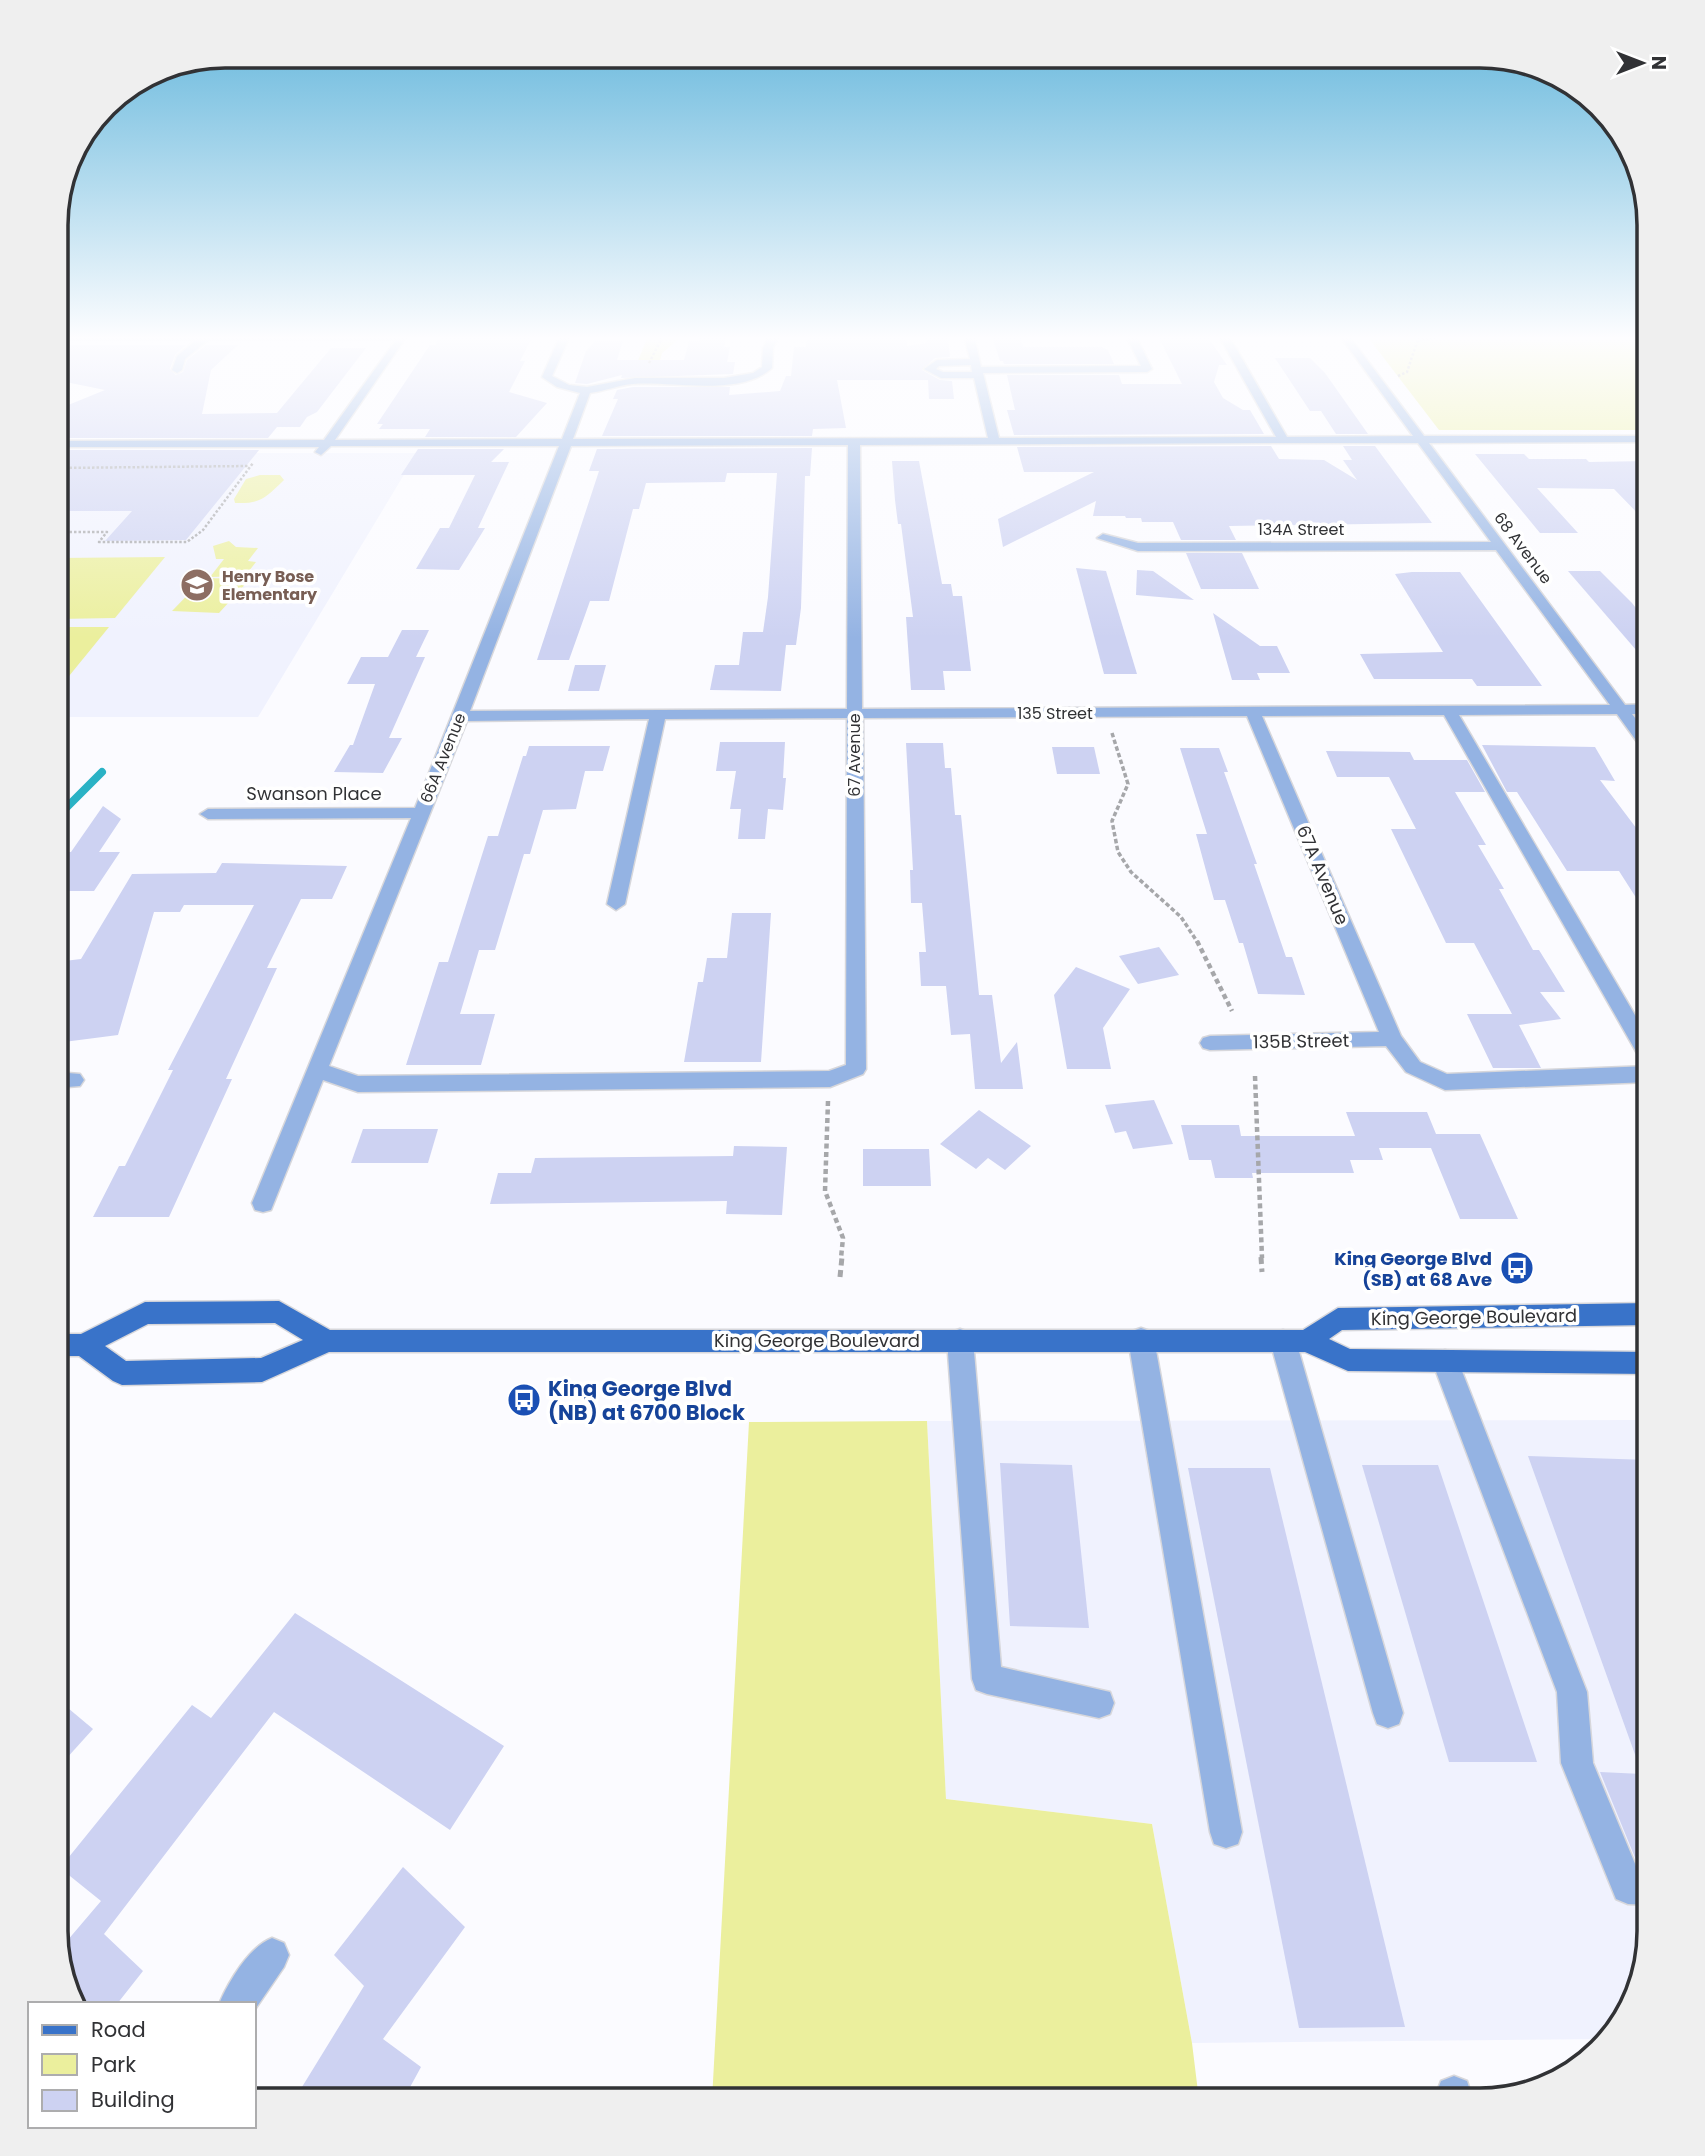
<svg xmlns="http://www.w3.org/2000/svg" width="1705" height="2156" viewBox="0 0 1705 2156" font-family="Poppins,sans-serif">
	<rect width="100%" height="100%" fill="#fbfbff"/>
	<g fill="#f0f2fe">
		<path d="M56 453H417L258 717H56Z"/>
		<path d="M1649 1420V1931L1631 2006 1603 2039 1192 2043 1152 1824 946 1799 927 1421Z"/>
	</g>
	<g fill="#ebef9d">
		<path d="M648 336H683L662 353 655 378H631Z"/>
		<path d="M1367 336H1649V430H1439Z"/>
		<path d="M260 475H280L284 480C265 498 261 504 235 503L234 499 246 479Z"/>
		<path d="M229 541 236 547 258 548 248 561 256 562 245 576 210 577 224 559H216L213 546Z"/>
		<path d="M165 557 115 618 56 619V558Z"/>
		<path d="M204 578 250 579 219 613 172 611Z"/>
		<path d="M56 627H109L56 692Z"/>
		<path d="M927 1421 946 1799 1152 1824 1192 2043 1199 2100H712L749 1422Z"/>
	</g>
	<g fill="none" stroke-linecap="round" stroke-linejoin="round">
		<path stroke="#2ab2c5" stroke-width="8" d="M56 818 102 772"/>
	</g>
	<g fill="#cdd2f2">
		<path d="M446 336H533L520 361H525L509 392 547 403 516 437H425L430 429H379L383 424H377L430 345H435L440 337Z"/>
		<path d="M906 336 907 346 927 343 926 336H948L950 357 935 358 922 370 940 380 952 381 954 399H929L928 380H837L846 428 813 429 812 436H602L618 399H613L617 390 633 387H730L729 395 780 391 786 376H791L794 347H806L807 337Z"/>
		<path d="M992 336H1020L1023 347H1102L1108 350 1114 364H1004L1003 361H1000Z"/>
		<path d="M1158 336H1207L1227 365H1219L1214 382 1223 398 1243 410H1250L1264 434 1014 435 1007 410H1015L1007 375H1119L1122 384H1182Z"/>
		<path d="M699 338H726L724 347H730L727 362H735L733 374 621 378 622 375 587 384 575 383 586 351 595 341H623L617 360H684L689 341H699Z"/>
		<path d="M56 345H186L175 355 170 369 176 375 183 372 187 360 206 345H238L211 370 202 414 277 413 331 348H366L317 412 307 417 300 427H277L268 438H56V410L105 390 56 380Z"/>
		<path d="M1275 358H1310L1325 373 1368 434H1336L1321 411H1310Z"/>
		<path d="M1271 446 1279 459 1324 460 1357 480 1343 460H1352L1343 446H1375L1432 523 1229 526 1236 540H1181L1173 522H1142L1141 518H1126L1125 516H1093L1096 501 1003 547 998 519 1094 472H1024L1017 447Z"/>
		<path d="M812 448 810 476H805L801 608 796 645H786L781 691 710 690 715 665H739L743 632H763L768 597 777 473H727L725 482 646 483 639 509H633L609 601H590L569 660H537L599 471H589L597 449Z"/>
		<path d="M418 449H504L491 462H509L478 528H485L459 570 416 569 440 528H449L475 475H401Z"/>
		<path d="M56 450H259L186 540 105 541 132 511H56Z"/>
		<path d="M1475 454H1524L1529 459H1586L1589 462 1649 461V525L1614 489 1537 488 1578 533H1540Z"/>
		<path d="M892 461H919L942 584H951L953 596H962L971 671H943L945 690H911L906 617H913L901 524H898L895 500Z"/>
		<path d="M1186 553H1242L1259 589H1201Z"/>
		<path d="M1076 568 1106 571 1137 674H1104Z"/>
		<path d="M1137 570 1153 571 1194 600 1136 595Z"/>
		<path d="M1568 571H1600L1632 603 1649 625V665Z"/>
		<path d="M1412 572H1460L1542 686H1477L1472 679H1374L1360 654 1443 652 1395 574Z"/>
		<path d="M1213 613 1260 646H1277L1290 673H1257L1260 680H1232Z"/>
		<path d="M402 630H429L416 657H425L389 738H402L383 773 334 772 350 745H353L375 684H347L361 657H388Z"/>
		<path d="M575 665H606L599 691H568Z"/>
		<path d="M720 742H785L783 778H786L783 810 768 809 765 839H738L741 809H730L736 771H716Z"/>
		<path d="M906 743H943L945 768H951L955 815H961L979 995H992L1001 1063 1017 1042 1023 1089H975L970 1034 951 1035 946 986H921L919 952H926L922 903H911L910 870H913Z"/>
		<path d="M1482 745 1595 747 1615 781 1600 780 1649 845V918L1619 871H1567L1517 792H1507Z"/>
		<path d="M529 746H610L603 771H585L576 809 543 810 530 854H524L495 950H479L460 1014H495L481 1065H406L439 962H448L488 836H498L523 756H526Z"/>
		<path d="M1052 747H1094L1100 774H1057Z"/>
		<path d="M1180 748H1219L1228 772H1224L1257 864H1254L1286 957H1292L1305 995 1258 994 1243 943H1239L1225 900H1214L1196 834H1207Z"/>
		<path d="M1326 751 1410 752 1414 760H1467L1485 792H1455L1486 845H1478L1504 889H1499L1533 950H1539L1565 992H1540L1561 1019 1519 1025 1541 1068H1493L1467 1014H1512L1474 943H1446L1391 829H1416L1389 777H1337Z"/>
		<path d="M103 806 121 819 99 852H120L94 891H56V863L65 852H71Z"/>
		<path d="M222 863 347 866 332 899H301L267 968H277L226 1079H232L169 1217H93L119 1166H125L173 1070H168L254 905H184L180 912H154L118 1035 56 1043V962L81 959 132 874 216 873Z"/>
		<path d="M732 913H771L761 1062H684L698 982H703L707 958H727Z"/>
		<path d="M1159 947 1179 975 1138 984 1119 956Z"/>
		<path d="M1076 967 1130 989 1103 1028 1111 1069H1067L1054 995Z"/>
		<path d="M1154 1100 1173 1144 1133 1149 1126 1131 1115 1133 1105 1105Z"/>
		<path d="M979 1110 1031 1146 1005 1170 988 1158 976 1169 940 1144Z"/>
		<path d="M1346 1112H1427L1436 1134H1480L1518 1219H1460L1431 1148H1379L1383 1160H1350L1354 1173H1252L1253 1178H1215L1211 1160H1189L1181 1125H1239L1241 1136H1355Z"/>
		<path d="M363 1129H438L428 1163H351Z"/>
		<path d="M734 1146 787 1147 782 1215 726 1214 727 1201 490 1204 498 1173H531L535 1158 733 1156Z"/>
		<path d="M863 1149H929L931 1186H863Z"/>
		<path d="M1528 1456 1649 1460V1860H1636L1600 1772 1642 1774Z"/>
		<path d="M1000 1463 1072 1465 1089 1628 1010 1626Z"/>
		<path d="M1362 1465H1438L1537 1762H1449Z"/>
		<path d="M1188 1468H1270L1405 2027 1299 2028Z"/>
		<path d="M295 1613 504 1746 450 1830 274 1712 104 1934 143 1971 117 2004H78L61 1948 101 1901 60 1868 192 1705 211 1718Z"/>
		<path d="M56 1698 93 1729 56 1770Z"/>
		<path d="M403 1867 465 1927 383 2039 421 2067 403 2100H294L364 1986 334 1955Z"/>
	</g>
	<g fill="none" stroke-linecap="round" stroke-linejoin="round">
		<defs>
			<g id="minor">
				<path d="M56 336H407L335 440 562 439 580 393 557 387 542 377 560 336H570L552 376 569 385 587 387 635 378H724L753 373 762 367 763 348 769 336H779L773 348 772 368C740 397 673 381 633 384 619 385 605 391 590 393L573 439 988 438 974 378H941L924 369 937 360 970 359 964 336H974L981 367 1141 366 1126 336H1136L1152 369 1147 372 983 373 999 438 1276 437 1219 336H1229L1287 437 1413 436 1340 336H1349L1424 436H1649V442L1429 443 1625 705 1649 704V714H1632L1649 736V752L1643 750 1617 714 1459 715 1649 1039V1065L1642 1062 1444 715 1262 716 1401 1036 1420 1062 1447 1074 1649 1066V1082L1445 1090 1406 1072 1386 1046 1210 1050 1203 1048 1200 1043 1203 1038 1210 1036 1379 1032 1247 716 863 718 866 1069 863 1074 830 1087 358 1092 323 1080 271 1210 263 1212 255 1210 252 1203 411 818 208 819 200 814 208 809 415 808 559 446H331L321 455 315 452 319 447H56V441L324 440 396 340H208L185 359 182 370 177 373 172 370 177 356 196 340H56ZM971 365 972 372H943L936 369 939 366ZM1281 443H1418L1491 542 1138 543 1103 534 1097 538 1138 551 1496 550 1610 705 862 709 860 445ZM848 445 847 709 470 711 571 446ZM847 718 846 1065 829 1071 358 1076 329 1066 467 721 649 719 607 904 616 910 625 904 665 719Z"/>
				<path d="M56 1072 80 1074 84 1080 80 1086 56 1088Z"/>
				<path d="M1141 1328 1150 1331 1154 1339 1242 1832 1238 1844 1226 1848 1214 1844 1210 1832 1128 1339 1132 1331Z"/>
				<path d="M960 1329 969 1332 973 1340 1001 1667 1110 1692 1114 1703 1110 1714 1099 1718 987 1694 976 1690 972 1679 947 1340 951 1332Z"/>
				<path d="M1283 1330 1292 1333 1296 1341 1403 1713 1399 1724 1388 1728 1377 1724 1373 1713 1270 1341 1274 1333Z"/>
				<path d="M1445 1350 1454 1353 1458 1361 1587 1692 1593 1763 1638 1871H1649V1905L1628 1904 1616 1899 1561 1763 1557 1692 1432 1361 1436 1353Z"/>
				<path d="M272 1938 284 1943 289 1955 284 1967 254 2011V2004H219C229 1981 249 1947 272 1938Z"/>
				<path d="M1454 2076 1467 2081 1473 2100H1437L1436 2094 1441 2081Z"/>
			</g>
			<path id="major" d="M279 1301 330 1330H1303L1338 1308 1649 1303V1325L1342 1330 1329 1339 1350 1349 1649 1352V1374L1348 1371 1305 1352H329L262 1382 122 1385 113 1381 79 1356H56V1334H81L145 1302ZM275 1323 303 1340 261 1358 126 1361 105 1346 148 1324Z"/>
		</defs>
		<use href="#minor" stroke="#d7d7db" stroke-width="3"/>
		<use href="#major" stroke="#d7d7db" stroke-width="3"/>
		<g stroke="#a6a7aa" stroke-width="2.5" stroke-dasharray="2.5 2" stroke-linecap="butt">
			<path d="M1417 341 1445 336"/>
			<path d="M649 363 663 336"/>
			<path d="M1398 376 1407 372 1419 336"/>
			<path d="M56 468 249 466"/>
			<path d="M56 532H107L99 542H187L203 530 253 463"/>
		</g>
		<path stroke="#a6a7aa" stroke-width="3.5" stroke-dasharray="4.5 2.5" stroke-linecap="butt" d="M1112 733 1128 784 1112 821 1118 852 1131 872 1181 917 1198 943"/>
		<g stroke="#a6a7aa" stroke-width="4.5" stroke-dasharray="5 3.5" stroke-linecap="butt">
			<path d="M1197 941 1232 1011"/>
			<path d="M1255 1076 1262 1258"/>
			<path d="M828 1101 825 1191 843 1238 841 1258"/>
		</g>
		<g stroke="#a6a7aa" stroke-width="5" stroke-dasharray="7 4.5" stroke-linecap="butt">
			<path d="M1261 1257 1262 1272"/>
			<path d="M840 1277 842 1257"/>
		</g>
		<use href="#minor" fill="#94b3e3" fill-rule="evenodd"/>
		<use href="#major" fill="#3973c9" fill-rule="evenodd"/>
	</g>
	<linearGradient id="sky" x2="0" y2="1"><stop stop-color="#5cb3da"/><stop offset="0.53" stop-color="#fdfdff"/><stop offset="1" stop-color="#fdfdff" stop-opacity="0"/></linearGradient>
	<rect width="1705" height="638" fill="url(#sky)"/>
	<defs>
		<symbol id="school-disc" viewBox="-11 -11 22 22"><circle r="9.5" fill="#8d6e63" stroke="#fff"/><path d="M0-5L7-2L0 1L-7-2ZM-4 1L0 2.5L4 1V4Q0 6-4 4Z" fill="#fff"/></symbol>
		<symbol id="bus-disc" viewBox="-11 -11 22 22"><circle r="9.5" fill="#1a4fb4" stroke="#fff"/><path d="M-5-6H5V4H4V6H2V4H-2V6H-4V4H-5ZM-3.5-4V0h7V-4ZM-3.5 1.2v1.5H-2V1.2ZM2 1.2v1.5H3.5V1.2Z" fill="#fff"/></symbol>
	</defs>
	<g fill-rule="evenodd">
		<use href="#school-disc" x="178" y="566" width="38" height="38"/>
		<use href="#bus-disc" x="1498" y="1249" width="38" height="38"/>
		<use href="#bus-disc" x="505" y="1381" width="38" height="38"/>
	</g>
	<g text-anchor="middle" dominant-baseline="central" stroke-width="7" stroke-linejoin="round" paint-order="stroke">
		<g font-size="16" fill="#313235" stroke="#fff">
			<text x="1301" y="529">134A Street</text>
			<text transform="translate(1523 548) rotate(53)">68 Avenue</text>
			<text x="1055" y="713">135 Street</text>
			<text transform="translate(854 755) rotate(-90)">67 Avenue</text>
			<text transform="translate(443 758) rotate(-68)">66A Avenue</text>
		</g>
		<g font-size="16" font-weight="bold" fill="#785e54" stroke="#fff" text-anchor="start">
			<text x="222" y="576">Henry Bose<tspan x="222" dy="18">Elementary</tspan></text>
		</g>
		<g font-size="18" fill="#313235" stroke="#fff">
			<text x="314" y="793">Swanson Place</text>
			<text transform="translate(1323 875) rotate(67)">67A Avenue</text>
			<text transform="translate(1301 1041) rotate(-1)">135B Street</text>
			<text transform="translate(1474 1317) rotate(-1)">King George Boulevard</text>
			<text x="817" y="1340">King George Boulevard</text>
		</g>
		<g font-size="18" font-weight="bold" fill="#164399" stroke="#fff" text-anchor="end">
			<text x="1492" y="1258">King George Blvd<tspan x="1492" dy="21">(SB) at 68 Ave</tspan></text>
		</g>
		<g font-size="21" font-weight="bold" fill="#164399" stroke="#fff" text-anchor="start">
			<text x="548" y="1388">King George Blvd<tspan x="548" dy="24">(NB) at 6700 Block</tspan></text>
		</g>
	</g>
	<path d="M0 0H1705V2156H0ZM225 68H1480A157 157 0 0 1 1637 225V1931A157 157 0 0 1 1480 2088H225A157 157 0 0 1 68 1931V225A157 157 0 0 1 225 68Z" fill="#efefef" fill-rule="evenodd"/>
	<path fill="none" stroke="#313235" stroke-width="3.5" d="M225 68H1480A157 157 0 0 1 1637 225V1931A157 157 0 0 1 1480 2088H225A157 157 0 0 1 68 1931V225A157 157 0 0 1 225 68Z"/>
	<rect x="28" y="2002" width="228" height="126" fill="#ffffff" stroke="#adadae" stroke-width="2"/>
	<rect x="42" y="2025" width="35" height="10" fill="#3973c9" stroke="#adadae" stroke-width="2"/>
	<text x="91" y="2037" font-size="21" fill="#313235">Road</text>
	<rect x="42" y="2054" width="35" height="21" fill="#ebef9d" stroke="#adadae" stroke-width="2"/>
	<text x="91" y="2072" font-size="21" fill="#313235">Park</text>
	<rect x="42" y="2090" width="35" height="21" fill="#cdd2f2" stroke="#adadae" stroke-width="2"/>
	<text x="91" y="2107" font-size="21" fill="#313235">Building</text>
	<g transform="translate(1642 63) rotate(90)" stroke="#ffffff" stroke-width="5" paint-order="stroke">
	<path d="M0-5L12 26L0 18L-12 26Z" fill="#313235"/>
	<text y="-10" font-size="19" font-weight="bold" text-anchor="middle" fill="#313235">N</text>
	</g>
</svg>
